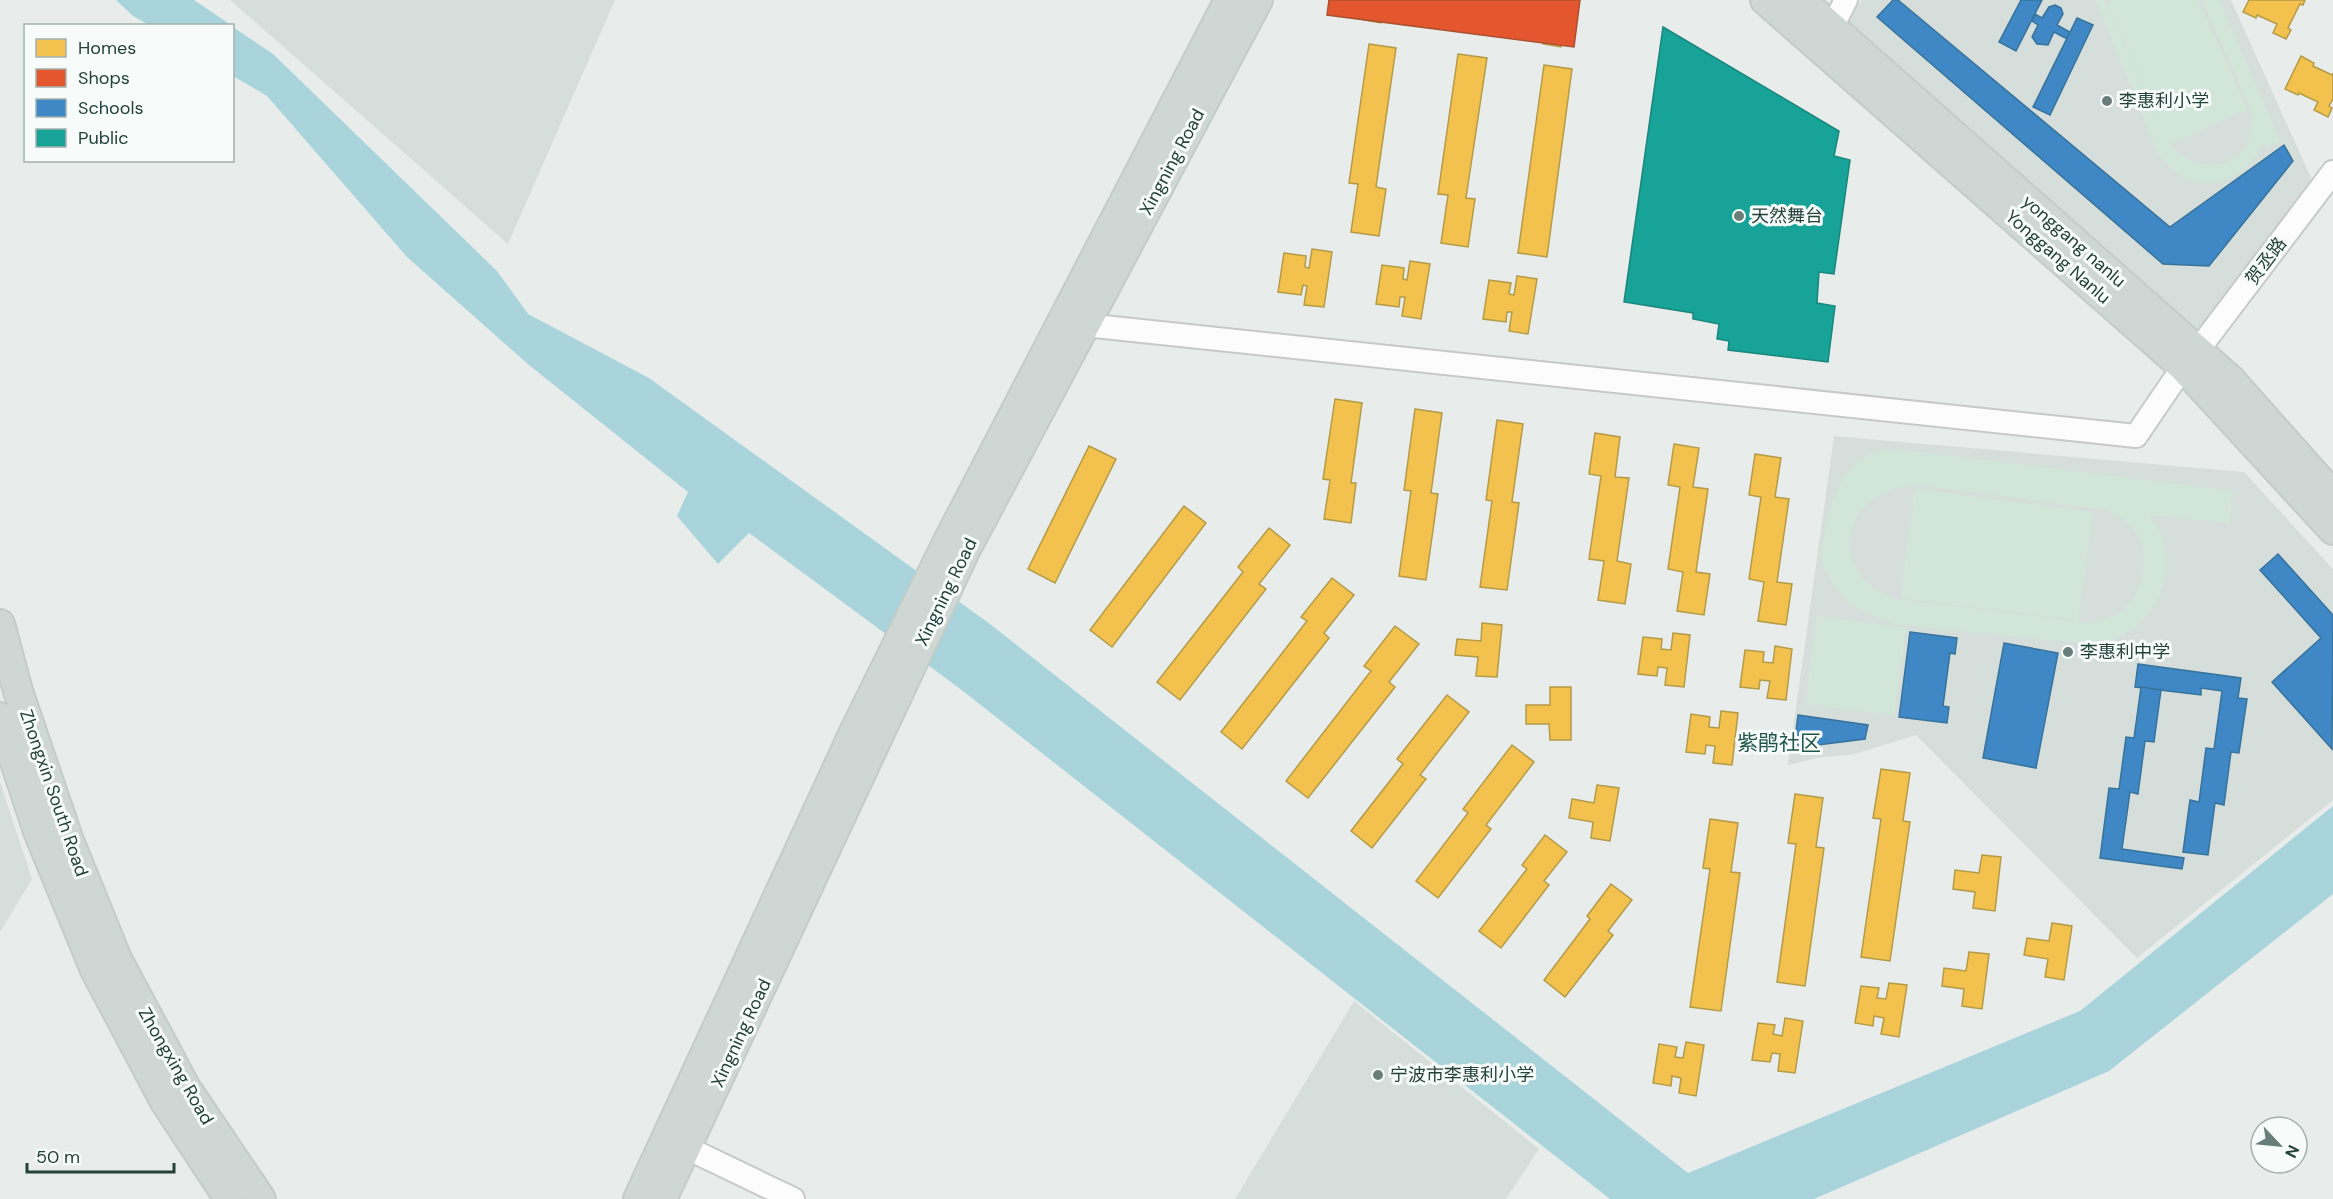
<svg xmlns="http://www.w3.org/2000/svg" width="2333" height="1199" viewBox="0 0 2333 1199" font-family="'DM Sans','Noto Sans SC',sans-serif">
	<rect width="100%" height="100%" fill="#e8edeb"/>
	<g fill="#d6dedb">
		<path d="M230 0H615L508 244Z"/>
		<path d="M1861 0H2231L2312 180 2200 335 1849 23Z"/>
		<path d="M1834 436 2244 472 2333 569V800L2137 958 1916 735 1855 754 1817 758 1788 765Z"/>
		<path d="M0 782 32 879 0 932Z"/>
		<path d="M1354 1001 1539 1149 1506 1199H1235Z"/>
	</g>
	<g fill="#d1e6d8" fill-rule="evenodd">
		<path d="M2096 0H2104L2172 147C2208 185 2260 160 2251 109L2202 0H2219L2280 141 2266 148 2263 142C2242 192 2187 198 2157 152Z"/>
		<path d="M2113 0H2198L2247 109 2171 144 2107 3Z"/>
		<path d="M1895 449 2232 491 2230 523 2149 515C2153 522 2160 530 2163 539 2175 582 2151 627 2109 642L2108 646 1893 624 1852 605 1834 586 1822 565V545L1829 511 1841 482 1859 460 1880 450ZM1918 485 2107 510C2115 514 2123 518 2130 525 2154 548 2146 592 2121 611 2112 618 2101 620 2090 623L1895 599C1822 572 1842 487 1918 485Z"/>
		<path d="M1915 489 2093 512 2078 620 1901 598Z"/>
		<path d="M1817 616 1906 628 1894 715 1806 704Z"/>
	</g>
	<g fill="#a9d4db">
		<path d="M116 0H194L231 25H149L133 16Z"/>
		<path d="M233 27 273 54 497 271 528 314 649 378 990 624 1688 1173 2080 1011 2333 806V894L2109 1071 1814 1199H1610L959 688 749 533 718 564 677 516 688 492 529 365 407 257 267 96 233 76Z"/>
	</g>
	<g fill="#f2c14e" stroke="#b49b48" stroke-width="1.5">
		<path d="M1338 0H1385L1381 23 1364 20 1366 4 1358 3 1356 12 1337 9Z"/>
		<path d="M1521 0H1540L1539 7 1547 8 1548 0H1568L1561 47 1543 44 1546 28 1537 27 1536 36 1516 33Z"/>
		<path d="M2249 0H2305L2303 5 2300 4 2288 28 2291 30 2286 39 2273 33 2277 24 2257 15 2256 18 2243 12Z"/>
		<path d="M1369 44 1396 48 1376 187 1386 189 1379 236 1351 232 1358 184 1349 183Z"/>
		<path d="M1458 54 1487 58 1466 198 1475 199 1468 247 1441 243 1448 195 1438 194Z"/>
		<path d="M2301 56 2314 63 2313 66 2332 75 2333 73V99L2329 106 2332 108 2328 117 2314 110 2318 102 2299 93 2298 95 2285 89Z"/>
		<path d="M1544 65 1572 69 1547 257 1518 253Z"/>
		<path d="M1312 249 1332 252 1324 307 1304 305 1307 286 1303 285 1301 295 1278 292 1284 253 1306 256 1305 267 1309 268Z"/>
		<path d="M1410 261 1430 264 1421 319 1402 316 1405 297H1400L1399 307 1376 304 1382 265 1404 268 1403 279 1407 280Z"/>
		<path d="M1517 276 1537 279 1528 334 1509 331 1512 312H1507L1506 322 1483 319 1489 280 1511 283 1509 294 1514 295Z"/>
		<path d="M1335 399 1362 403 1351 483H1356L1351 523 1324 519 1330 480 1323 479Z"/>
		<path d="M1415 409 1442 413 1431 493 1438 494 1426 580 1399 576 1411 491 1404 490Z"/>
		<path d="M1497 420 1523 424 1512 502 1519 503 1507 590 1480 587 1492 501 1486 500Z"/>
		<path d="M1595 433 1620 437 1615 477 1629 478 1617 561 1631 564 1625 604 1598 600 1604 561 1589 559 1601 476 1589 474Z"/>
		<path d="M1674 444 1699 448 1693 487 1708 489 1696 572 1710 574 1704 615 1677 611 1683 572 1668 569 1680 487 1668 485Z"/>
		<path d="M1089 446 1116 459 1055 583 1028 569Z"/>
		<path d="M1755 454 1781 458 1775 497 1789 499 1777 582 1792 584 1786 625 1758 621 1764 582 1749 579 1761 497 1749 495Z"/>
		<path d="M1184 506 1206 523 1112 647 1090 630Z"/>
		<path d="M1269 528 1290 545 1259 584 1266 589 1180 700 1157 682 1243 572 1238 567Z"/>
		<path d="M1332 578 1354 595 1324 633 1329 638 1242 749 1221 732 1307 621 1301 617Z"/>
		<path d="M1482 623 1502 625 1497 677 1476 676 1478 657 1455 655 1457 639 1481 641Z"/>
		<path d="M1395 626 1419 644 1389 682 1395 687 1308 798 1286 781 1371 671 1364 666Z"/>
		<path d="M1673 633 1690 635 1684 687 1665 685 1667 668 1658 667 1657 676 1638 674 1643 637 1662 639 1661 649 1671 650Z"/>
		<path d="M1775 646 1792 649 1786 700 1767 698 1770 681 1760 680 1759 689 1740 687 1745 650 1764 652 1763 662 1773 663Z"/>
		<path d="M1550 687H1571V740H1550L1549 724H1526V705H1550Z"/>
		<path d="M1447 695 1469 712 1420 775 1426 779 1372 848 1351 831 1403 764 1397 759Z"/>
		<path d="M1721 711 1738 713 1732 765 1713 763 1715 746 1706 745 1705 754 1686 752 1691 714 1710 717 1709 727 1719 728Z"/>
		<path d="M1512 745 1534 762 1486 825 1491 829 1438 898 1416 881 1468 813 1463 809Z"/>
		<path d="M1881 769 1910 773 1903 821 1910 822 1890 961 1861 957 1881 819 1873 818Z"/>
		<path d="M1597 785 1619 788 1610 841 1591 838 1593 822 1569 818 1572 799 1594 803Z"/>
		<path d="M1795 794 1823 798 1816 847 1824 848 1805 986 1777 982 1796 844 1788 843Z"/>
		<path d="M1710 819 1738 823 1731 872 1740 873 1721 1011 1690 1007 1710 869 1703 868Z"/>
		<path d="M1545 835 1567 852 1544 881 1549 885 1501 948 1479 931 1527 869 1522 865Z"/>
		<path d="M1982 855 2001 857 1995 911 1973 908 1975 892 1953 889 1955 870 1979 873Z"/>
		<path d="M1611 884 1632 900 1608 931 1613 935 1565 997 1544 980 1590 919 1587 916Z"/>
		<path d="M2052 923 2072 926 2064 980 2045 977 2048 959 2024 955 2027 938 2049 941Z"/>
		<path d="M1969 952 1989 954 1982 1009 1962 1006 1964 989 1942 986 1944 968 1966 971Z"/>
		<path d="M1889 983 1907 985 1899 1037 1881 1034 1884 1018 1874 1016 1873 1026 1855 1023 1861 986 1879 988 1877 998 1886 999Z"/>
		<path d="M1785 1018 1803 1021 1795 1073 1778 1071 1780 1054 1772 1053 1770 1062 1752 1060 1758 1023 1775 1025 1773 1034 1782 1036Z"/>
		<path d="M1686 1042 1704 1045 1696 1096 1679 1093 1681 1078 1672 1076 1671 1086 1653 1083 1659 1044 1677 1047 1675 1057 1683 1058Z"/>
	</g>
	<path fill="#e4572e" stroke="#aa5132" stroke-width="1.5" d="M1329 0H1580L1574 47 1327 15Z"/>
	<g fill="#3f88c5" stroke="#37739b" stroke-width="1.5">
		<path d="M1893 0H1898L2170 227 2284 145 2293 161 2209 266 2163 264 1877 17Z"/>
		<path d="M2021 0H2042L2016 51 1999 42Z"/>
		<path d="M2055 5 2061 8 2063 14 2057 25 2070 32 2067 39 2054 32 2048 45 2037 44 2032 37 2038 25 2032 21 2035 14 2042 18 2049 7Z"/>
		<path d="M2077 18 2093 25 2050 115 2033 107Z"/>
		<path d="M2278 554 2333 615 2332 749 2272 682 2321 638 2260 570Z"/>
		<path d="M1910 632 1957 638 1955 654 1950 653 1943 706 1949 707 1947 723 1899 717Z"/>
		<path d="M2004 643 2058 653 2036 768 1983 758Z"/>
		<path d="M2138 664 2241 678 2238 698 2247 699 2239 753 2231 752 2224 805 2215 803 2208 855 2183 852 2190 800 2199 802 2206 748 2214 749 2222 691 2201 688V695L2135 687Z"/>
		<path d="M2141 687 2161 690 2154 742 2145 741 2138 794 2130 792 2122 849 2184 858 2182 869 2100 858 2109 788 2119 789 2126 737 2134 738Z"/>
		<path d="M1798 715 1868 725 1865 739 1794 748Z"/>
	</g>
	<path fill="#17a398" stroke="#1b867c" stroke-width="1.5" d="M1663 27 1839 131 1834 156 1850 160 1834 274 1819 272 1817 303 1835 306 1828 362 1728 350 1729 341 1717 339 1719 324 1693 319V313L1624 302Z"/>
	<g fill="none" stroke-linecap="round" stroke-linejoin="round">
		<defs>
			<g id="minor">
				<path d="M1832 27 1846 0"/>
				<path d="M1085 325 2136 436 2183 367 2198 350 2333 172"/>
				<path d="M687 1148 793 1199"/>
			</g>
			<g id="major">
				<path d="M1765 0 2183 367 2333 530"/>
				<path d="M1801 0 2231 380 2333 495"/>
				<path d="M0 624 18 691 68 838 117 959 186 1088 261 1199"/>
				<path d="M0 717 39 834 95 970 165 1102 229 1199"/>
				<path d="M638 1199 856 728 948 541 1229 0"/>
				<path d="M662 1199 965 551 1258 0"/>
			</g>
		</defs>
		<use href="#minor" stroke="#c5cac8" stroke-width="26"/>
		<use href="#major" stroke="#c3ccc9" stroke-width="32"/>
		<use href="#minor" stroke="#fcfcfc" stroke-width="22"/>
		<use href="#major" stroke="#cfd7d5" stroke-width="28"/>
	</g>
	<g fill="#697e78" stroke="#f7fbf9" stroke-width="2">
		<circle cx="2107" cy="101" r="6"/>
		<circle cx="1739" cy="216" r="6"/>
		<circle cx="2068" cy="652" r="6"/>
		<circle cx="1378" cy="1075" r="6"/>
	</g>
	<g text-anchor="middle" dominant-baseline="central" stroke-width="6" stroke-linejoin="round" paint-order="stroke">
		<g font-size="18" fill="#24423a" stroke="#f7fbf9" text-anchor="start">
			<text x="2119" y="101">李惠利小学</text>
			<text x="1751" y="216">天然舞台</text>
			<text x="2080" y="652">李惠利中学</text>
			<text x="1390" y="1075">宁波市李惠利小学</text>
		</g>
		<g font-size="18" fill="#24423a" stroke="#f7fbf9">
			<text transform="translate(1172 162) rotate(-62)">Xingning Road</text>
			<text transform="translate(2074 241) rotate(41)">yonggang nanlu</text>
			<text transform="translate(2058 257) rotate(41)">Yonggang Nanlu</text>
			<text transform="translate(2266 261) rotate(-53)">贺丞路</text>
			<text transform="translate(946 592) rotate(-64)">Xingning Road</text>
			<text transform="translate(54 793) rotate(71)">Zhongxin South Road</text>
			<text transform="translate(741 1033) rotate(-65)">Xingning Road</text>
			<text transform="translate(176 1066) rotate(60)">Zhongxing Road</text>
		</g>
		<g font-size="21" fill="#1f5548" stroke="#f7fbf9">
			<text x="1779" y="743">紫鹃社区</text>
		</g>
	</g>
	<rect x="24" y="24" width="210" height="138" fill="#f7fbf9" stroke="#a3b1ad" stroke-width="1.5"/>
	<rect x="36" y="39" width="30" height="18" fill="#f2c14e" stroke="#a3b1ad" stroke-width="1.5"/>
	<text x="78" y="54" font-size="18" fill="#24423a">Homes</text>
	<rect x="36" y="69" width="30" height="18" fill="#e4572e" stroke="#a3b1ad" stroke-width="1.5"/>
	<text x="78" y="84" font-size="18" fill="#24423a">Shops</text>
	<rect x="36" y="99" width="30" height="18" fill="#3f88c5" stroke="#a3b1ad" stroke-width="1.5"/>
	<text x="78" y="114" font-size="18" fill="#24423a">Schools</text>
	<rect x="36" y="129" width="30" height="18" fill="#17a398" stroke="#a3b1ad" stroke-width="1.5"/>
	<text x="78" y="144" font-size="18" fill="#24423a">Public</text>
	<g transform="translate(2279 1145) rotate(116)"><circle r="28" fill="#f7fbf9" stroke="#a3b1ad" stroke-width="1.5"/>
	<path d="M0-4.5L10 22L0 15L-10 22Z" fill="#697e78"/>
	<text y="-9" font-size="16" font-weight="bold" text-anchor="middle" fill="#24423a">N</text>
	</g>
	<path d="M27 1163v9h147v-9" fill="none" stroke="#24423a" stroke-width="3"/>
	<text x="36" y="1163" font-size="18" fill="#24423a" stroke="#f7fbf9" stroke-width="4.5" paint-order="stroke">50 m</text>
</svg>
